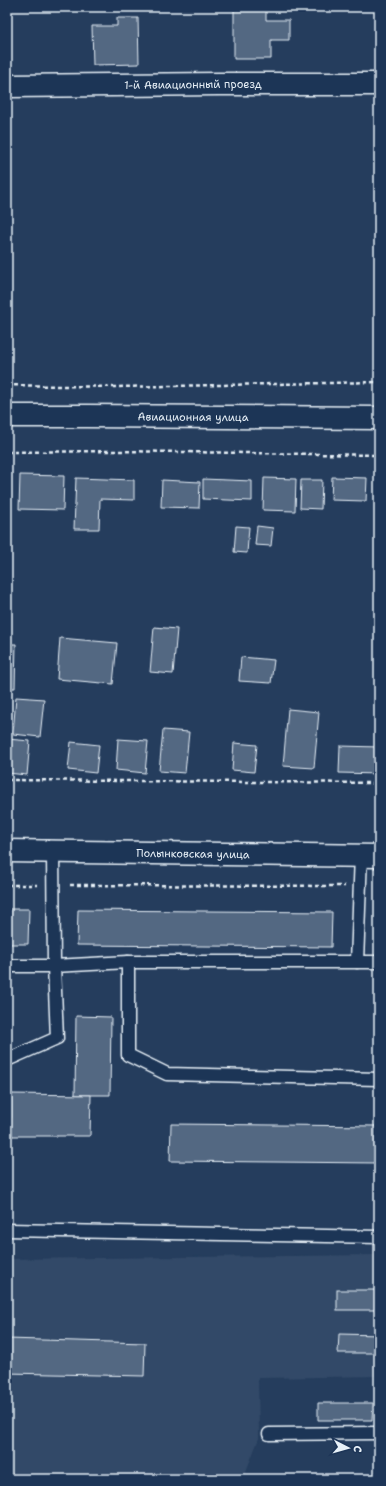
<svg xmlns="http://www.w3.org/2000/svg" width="386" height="1486" viewBox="0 0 386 1486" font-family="'Shantell Sans',sans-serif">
	<rect width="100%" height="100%" fill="#253d5d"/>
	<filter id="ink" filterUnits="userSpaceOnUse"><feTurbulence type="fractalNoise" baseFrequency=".025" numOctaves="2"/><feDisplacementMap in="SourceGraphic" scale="8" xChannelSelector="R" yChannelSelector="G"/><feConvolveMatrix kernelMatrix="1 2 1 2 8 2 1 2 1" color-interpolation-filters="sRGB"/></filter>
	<g filter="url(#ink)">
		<path fill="#334a68" d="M379 1255V1376L258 1378 259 1438 243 1479H7V1259Z"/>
		<g fill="#536782" stroke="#e8f1f8">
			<path d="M248 7H266V20H289V40H271V59H234V9H248Z"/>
			<path d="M117 18H138L139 64 93 65 92 26H117Z"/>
			<path d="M20 475 64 476 63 510 19 509Z"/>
			<path d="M332 477 367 478 366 501 331 500Z"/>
			<path d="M76 478 134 480V500L100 499 99 529H74Z"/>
			<path d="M264 478 296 479 295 511 263 510Z"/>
			<path d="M203 479 252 481V501L203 499Z"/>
			<path d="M162 480 200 482 199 508 161 507Z"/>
			<path d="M301 480H322L321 509 300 508Z"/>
			<path d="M236 526 249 527 247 553 234 552Z"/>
			<path d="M257 526 273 528 271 546 255 545Z"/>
			<path d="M154 627 177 629 173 674 150 672Z"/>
			<path d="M60 638 117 643 113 684 57 679Z"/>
			<path d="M7 644H16L15 688H7Z"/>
			<path d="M241 657 274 660 271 683 239 681Z"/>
			<path d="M16 697 44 699 40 737 13 734Z"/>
			<path d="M288 709 319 712 314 768 283 766Z"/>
			<path d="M163 730 189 732 185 773 159 771Z"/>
			<path d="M7 739 30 741 27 775 7 773Z"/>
			<path d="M118 739 148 741 145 773 116 770Z"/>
			<path d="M71 742 99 745 96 773 68 770Z"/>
			<path d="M234 743 257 745 254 772 232 770Z"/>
			<path d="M340 746 379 747V774L339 773Z"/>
			<path d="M7 909H29L28 944H7Z"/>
			<path d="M78 910 332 912 331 947 77 945Z"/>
			<path d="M76 1016 111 1017 110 1095H75Z"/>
			<path d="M11 1094 91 1095 90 1136H8V1151H7V1118H11Z"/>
			<path d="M171 1124 379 1126V1163L170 1161Z"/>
			<rect x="337" y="1290" width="42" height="20"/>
			<path d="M339 1334 379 1335V1353H338Z"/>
			<path d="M7 1339 145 1343 144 1376 7 1373Z"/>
			<path d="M318 1403H373L372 1420H318Z"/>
		</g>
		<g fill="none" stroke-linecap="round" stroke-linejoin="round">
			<defs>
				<g id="service">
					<path d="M128 962V1055L167 1074 379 1079"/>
					<path d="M357 962 361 855"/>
					<path d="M7 966H54L128 962H379"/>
					<path d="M7 1060 57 1038 54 966 53 850"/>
					<path d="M7 1230 379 1237"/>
					<path d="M269 1434 379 1433"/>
				</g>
				<g id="minor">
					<path id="s1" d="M7 86 219 84H379"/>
				</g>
				<g id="tertiary">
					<path id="s2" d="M7 851 379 856"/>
				</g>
				<g id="secondary">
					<path id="s3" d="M7 416H86L379 418"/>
				</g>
			</defs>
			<use href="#service" stroke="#e8f1f8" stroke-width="15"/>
			<use href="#minor" stroke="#e8f1f8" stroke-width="25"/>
			<use href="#tertiary" stroke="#e8f1f8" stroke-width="25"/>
			<use href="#secondary" stroke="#e8f1f8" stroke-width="25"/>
			<g stroke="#e8f1f8" stroke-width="2.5" stroke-dasharray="4 3" stroke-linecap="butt">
				<path d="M7 385 116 387 379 382"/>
				<path d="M7 452 116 451 379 455"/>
				<path d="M7 780 379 783"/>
				<path d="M7 885H37"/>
				<path d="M70 885 345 886"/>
			</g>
			<use href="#service" stroke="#1d3557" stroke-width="12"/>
			<use href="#minor" stroke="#1d3557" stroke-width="22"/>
			<use href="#tertiary" stroke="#1d3557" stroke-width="22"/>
			<use href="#secondary" stroke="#1d3557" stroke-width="22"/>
		</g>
	</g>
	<g text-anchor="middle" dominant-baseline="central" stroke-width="4" stroke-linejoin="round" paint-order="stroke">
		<g font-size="11" fill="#e8f1f8" stroke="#1d3557">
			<text stroke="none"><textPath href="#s1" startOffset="186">1-й Авиационный проезд</textPath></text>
			<text stroke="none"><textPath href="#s3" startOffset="186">Авиационная улица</textPath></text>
			<text stroke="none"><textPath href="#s2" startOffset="186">Полынковская улица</textPath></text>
		</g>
	</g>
	<rect width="386" height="1486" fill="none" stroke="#1d3557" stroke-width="24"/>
	<rect x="12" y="12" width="362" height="1462" fill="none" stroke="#e8f1f8" stroke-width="1.5" filter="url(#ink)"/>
	<g transform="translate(348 1448) rotate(96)" stroke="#1d3557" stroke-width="3" paint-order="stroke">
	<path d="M0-3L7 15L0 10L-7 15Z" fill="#e8f1f8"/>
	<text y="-6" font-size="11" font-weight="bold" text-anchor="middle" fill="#e8f1f8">С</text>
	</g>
</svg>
